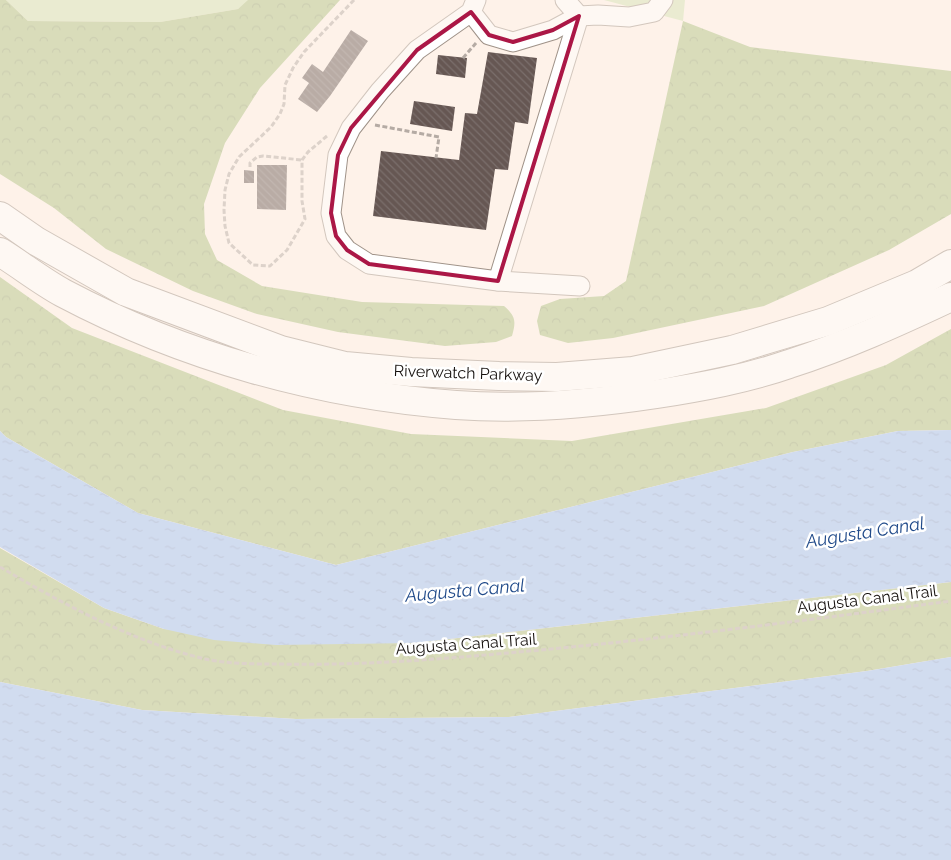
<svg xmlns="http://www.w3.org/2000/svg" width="951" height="860" viewBox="0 0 951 860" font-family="Raleway,sans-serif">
	<defs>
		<pattern id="forest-crowns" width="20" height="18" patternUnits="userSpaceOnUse" patternTransform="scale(1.25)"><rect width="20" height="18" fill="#adc182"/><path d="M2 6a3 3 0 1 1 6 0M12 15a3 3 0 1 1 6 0" fill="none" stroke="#94a56f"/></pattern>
		<pattern id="water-ripples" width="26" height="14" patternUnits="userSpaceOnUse" patternTransform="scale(1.25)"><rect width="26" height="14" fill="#9cc0f7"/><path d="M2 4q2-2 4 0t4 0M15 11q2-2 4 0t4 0" fill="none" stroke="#86a4d3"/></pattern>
		<pattern id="building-back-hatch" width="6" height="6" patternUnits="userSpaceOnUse" patternTransform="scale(1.25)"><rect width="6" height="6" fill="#665753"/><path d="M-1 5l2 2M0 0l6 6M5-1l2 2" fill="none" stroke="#7b6f6c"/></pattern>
	</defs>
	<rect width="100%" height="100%" fill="#fef2e9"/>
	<g fill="#d3e3b3">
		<path d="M6 0H251L238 9 160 22 28 21Z"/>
		<path d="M604 0H685L683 21Z"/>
	</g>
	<g fill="url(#forest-crowns)">
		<path d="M0 0H6L28 21 160 22 238 9 248 0H340L260 88 225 143 204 204 205 234 217 260 262 286 362 302 504 306C516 316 516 322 512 336L496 342 445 346 338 332 257 314 193 291 106 249 54 208 0 174Z"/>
		<path d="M683 21 750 47 951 71V214L889 250 764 306 613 338 568 343 540 335 537 321 541 306 560 299 604 296 626 281Z"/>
		<path d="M0 277 72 328 283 410 411 434 572 441 766 408 886 365 951 329V430L898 431 793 452 336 565 138 513 6 437 0 431Z"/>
		<path d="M0 548 104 608 164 629 414 643 951 582V657L867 671 509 717 296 719 142 710 0 682Z"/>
	</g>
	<g fill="url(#water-ripples)">
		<path d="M951 430V582L414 643 276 645 214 640 164 629 104 608 0 547V431L6 437 138 513 336 565 793 452 898 431Z"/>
		<path d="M951 657V860H0V682L142 710 296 719 509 717 867 671Z"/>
	</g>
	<g fill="url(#building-back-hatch)">
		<path d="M351 30 368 41 330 96 317 112 298 99 309 83 302 78 312 64 323 72Z"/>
		<path d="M488 52 537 58 528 124 515 122 508 170 495 169 486 230 373 216 381 151 459 160 465 113 477 114Z"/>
		<path d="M438 55 467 58 465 78 436 74Z"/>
		<path d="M414 101 455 107 452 131 410 124Z"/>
		<path d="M257 165H287L286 210 257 209Z"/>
		<path d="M244 170 254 171V183H244Z"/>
	</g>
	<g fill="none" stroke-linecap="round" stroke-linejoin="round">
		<defs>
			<g id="minor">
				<path d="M476 0 471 12 417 50 380 91 351 128 338 155 331 213 336 236 347 250 369 264 498 281 580 286"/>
				<path d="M565 0 579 16"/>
				<path d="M471 12 489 35 513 42 553 30 579 16"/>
				<path d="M579 16 598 15 629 17 654 12 663 0"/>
				<path d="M498 281 579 16"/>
			</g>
			<g id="primary">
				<path d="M0 216 36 241 126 292 281 350 345 366 411 372 499 376 557 377 633 371 732 350 828 321 917 284 951 264"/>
				<path d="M0 252C21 265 41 281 63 293 184 357 320 395 456 405 523 410 591 404 657 394 701 387 746 379 789 364 845 346 898 322 951 297"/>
			</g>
		</defs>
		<use href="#minor" stroke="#9f9288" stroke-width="21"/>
		<use href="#primary" stroke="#9f9288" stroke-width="30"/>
		<g stroke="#b5aba4" stroke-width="3" stroke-dasharray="5 2.5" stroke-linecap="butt">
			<path d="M463 58 476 43"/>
			<path d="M375 125 439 137 436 158"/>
			<path d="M327 136 308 152 302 160V201L305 219 287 250 270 266 253 265 229 243 225 226 224 210 225 190 229 174 239 157 271 127 280 114 284 104 285 85 293 68 304 52 354 0"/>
			<path d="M250 167V163L257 157 263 156 302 160"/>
			<path d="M0 567C65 605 131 641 205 659 228 664 254 664 278 664 330 665 383 663 435 659 608 646 779 624 951 601"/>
		</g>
		<use href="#minor" stroke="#fff" stroke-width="19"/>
		<use href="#primary" stroke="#fff" stroke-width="28"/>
	</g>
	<path d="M0 0H951V860H0ZM471 12 489 35 513 42 553 30 579 16 498 281 369 264 347 250 336 236 331 213 338 155 351 128 417 50Z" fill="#fef2e9" fill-opacity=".55" fill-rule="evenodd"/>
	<path fill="none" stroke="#ab1746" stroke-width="4" stroke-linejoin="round" d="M471 12 489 35 513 42 553 30 579 16 498 281 369 264 347 250 336 236 331 213 338 155 351 128 417 50Z"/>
	<g text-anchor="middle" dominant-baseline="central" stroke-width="5" stroke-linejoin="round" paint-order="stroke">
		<g font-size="16" fill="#16110e" stroke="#fff">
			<text transform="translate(468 373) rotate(2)">Riverwatch Parkway</text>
			<text transform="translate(867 599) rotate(-7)">Augusta Canal Trail</text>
			<text transform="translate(466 644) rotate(-4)">Augusta Canal Trail</text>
		</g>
		<g font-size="18" font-style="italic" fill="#204a8a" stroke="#fff">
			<text transform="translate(865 532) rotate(-9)">Augusta Canal</text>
			<text transform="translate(465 590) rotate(-5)">Augusta Canal</text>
		</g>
	</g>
</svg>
